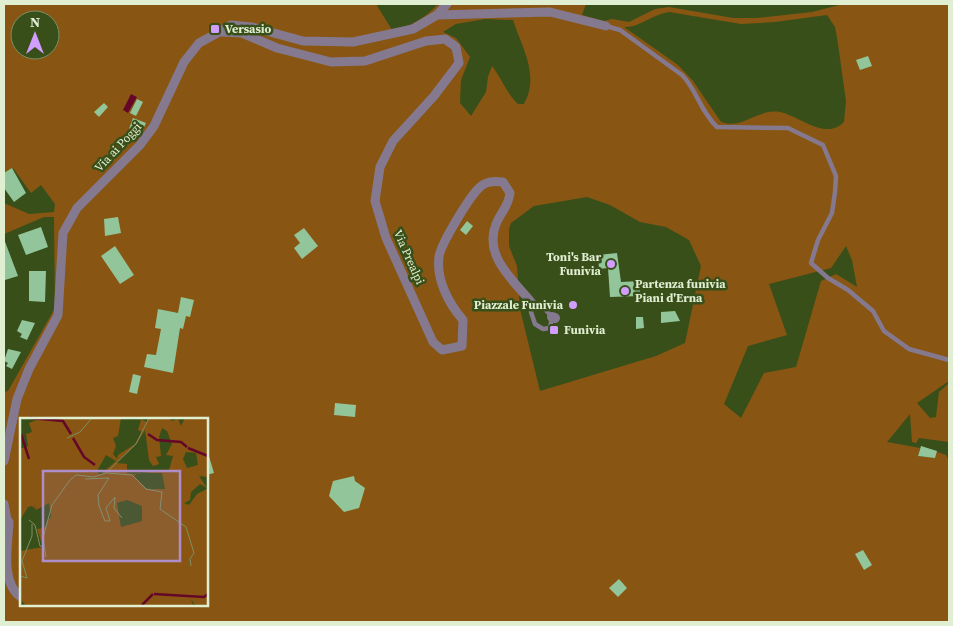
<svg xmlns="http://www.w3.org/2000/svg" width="953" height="626" viewBox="0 0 953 626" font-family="'Source Serif 4',serif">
	<rect width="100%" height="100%" fill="#394f1a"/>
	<path fill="#885612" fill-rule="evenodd" d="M4 4H376L392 30C411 27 426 17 438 4H586L582 15 604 21 612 19 629 22 655 9 669 7 733 18H757L812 12 843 4H949V381L917 403 930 418 936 417 939 392 949 383V442L919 438 916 443 912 442 910 414 887 442 920 448 918 456 926 457 935 451 946 455 949 461V622H4V392L8 391 55 308 54 217H44L4 234V203L29 214 54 212 55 204 41 185 31 193 13 168 4 174ZM669 12 741 24 775 22 827 15 835 27 837 37 846 101 844 122C825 141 800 116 780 112 758 108 742 130 721 122L693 81 678 65 624 27C639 28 653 14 669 12ZM485 19 513 20C522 48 540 75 524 104H518C507 94 502 79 492 66L488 77 486 92 471 116 460 103 461 80 470 57 456 38 443 32 456 24ZM20 20H50V50H20ZM587 197 610 205 640 222 666 227 689 240 701 266 685 343 656 356 540 391 520 309 517 266 509 246V229L511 223 534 206ZM846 246 852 260 857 287 836 274 821 281 796 367 764 373 741 418 724 404 748 346 787 335 769 284 831 268ZM21 420H206V605H21Z"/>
	<path fill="#640728" d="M131 94 137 97 128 113 123 110Z"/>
	<g fill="#92c599">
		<path d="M868 56 872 66 860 70 856 60Z"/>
		<path d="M137 99 143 102 136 116 130 113Z"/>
		<path d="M104 103 108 107 99 117 94 112Z"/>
		<path d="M133 118 146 123 141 133 129 129Z"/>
		<path d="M12 168 26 193 14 202 4 188V173Z"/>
		<path d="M118 217 121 233 105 236 104 219Z"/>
		<path d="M467 221 473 226 466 235 460 230Z"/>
		<path d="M41 227 48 247 26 255 18 235Z"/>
		<path d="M304 228 318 246 302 259 294 248 300 243 294 235Z"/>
		<path d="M4 239 18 276 5 280 4 276Z"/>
		<path d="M115 246 134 275 120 284 101 256Z"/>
		<path d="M617 253 621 282 640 281V296L610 297 608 268 599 269 598 255Z"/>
		<path d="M29 271H46L45 302 29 301Z"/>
		<path d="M181 297 194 300 190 317 186 316 183 329 180 328 173 373 144 367 147 354 156 355 161 329 155 328 158 309 178 313Z"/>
		<path d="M675 311 680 321 661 323V312Z"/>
		<path d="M636 317H643L644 328 636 329Z"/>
		<path d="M22 320 35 323 27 340 20 337 22 334 17 331Z"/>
		<path d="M8 349 21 352 12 369 6 366 8 363 4 361Z"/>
		<path d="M133 374 141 376 137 394 129 392Z"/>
		<path d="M335 403 356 405 355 417 334 415Z"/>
		<path d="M921 446 937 451 935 458 918 456Z"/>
		<path d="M206 453H208L214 473 206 475Z"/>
		<path d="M354 476 355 481 365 488 359 508 344 512 329 496 333 481Z"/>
		<path d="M863 550 872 565 864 570 855 554Z"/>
		<path d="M619 579 627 588 618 597 609 588Z"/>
	</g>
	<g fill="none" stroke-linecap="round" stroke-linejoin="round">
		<g stroke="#857990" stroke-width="4.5">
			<path d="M606 26 620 30 682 75C697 90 700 111 717 127L788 128 823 145 836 176 835 192 832 213 818 240 811 263 828 278 848 290 873 311 884 331 909 349 949 360"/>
			<path d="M532 303 531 312 535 324 543 329 550 328 552 317 544 308"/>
		</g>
		<g stroke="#857990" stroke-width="9">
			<path d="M437 15 550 12 606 26"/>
			<path d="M221 32 242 33 277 48 331 62 365 61 426 41 445 39 456 47 459 63 434 96 393 141 380 167 375 201 386 238 433 342 442 350 462 346 463 320C449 304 436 280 439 257 440 245 469 198 478 189 485 181 493 181 503 182L510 193C508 208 501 211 496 224 483 256 514 281 532 303"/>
			<path d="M4 461 17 399 29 369 58 315 63 233 77 208 140 145 154 126 184 62 199 43 212 36 231 25 252 27 303 41 353 42 413 29 437 15 447 4"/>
			<path d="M4 504 7 520 9 522C8 545 0 583 21 597"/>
		</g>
		<path stroke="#857990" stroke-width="10" d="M552 317 555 318"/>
	</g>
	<g fill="#d19dfe" stroke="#394f1a" stroke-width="2">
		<rect x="210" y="24" width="10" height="10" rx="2.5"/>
		<circle cx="611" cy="264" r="5"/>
		<circle cx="625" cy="291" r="5"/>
		<circle cx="573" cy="305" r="5"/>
		<rect x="549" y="325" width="10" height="10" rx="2.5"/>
	</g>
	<g text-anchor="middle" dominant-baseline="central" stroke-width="5" stroke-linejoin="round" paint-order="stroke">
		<g font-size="12" font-weight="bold" fill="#e0eed1" stroke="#394f1a" text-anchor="start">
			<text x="225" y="29">Versasio</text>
			<text x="601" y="257" text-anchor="end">Toni's Bar<tspan x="601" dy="14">Funivia</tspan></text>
			<text x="635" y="284">Partenza funivia<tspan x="635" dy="14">Piani d'Erna</tspan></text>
			<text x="563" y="305" text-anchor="end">Piazzale Funivia</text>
			<text x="564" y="330">Funivia</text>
		</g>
		<g font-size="12" fill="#e0eed1" stroke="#394f1a">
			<text transform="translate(118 147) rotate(-47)">Via ai Poggi</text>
			<text transform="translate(409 257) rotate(66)">Via Prealpi</text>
		</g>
	</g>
	<g transform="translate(20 418)">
		<rect width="188" height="188" fill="#394f1a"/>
		<path d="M22 0H101L98 18 93 20 96 28 93 36 97 41 98 37 115 26 122 14 118 12 121 2 118 0 127 4 128 0H149L152 3 158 1 161 8 165 0H187V59L179 58 187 70 180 66 171 74 170 82 164 85 169 87 177 76 187 71V187H175L171 181 173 187H5L2 183 1 187 0 133 23 129 17 111 24 110 31 98 29 85 16 92 14 87 15 91 12 88 8 89 0 102V31L8 28 6 16 12 14 9 5ZM142 10 147 13 152 26 146 37 153 38 149 52 114 56 107 55V46L96 45 117 25 125 12 129 42 133 48 139 46 136 39 141 38 139 19ZM166 34 176 35 178 47 167 50 163 41ZM86 37 96 43 80 57 77 53ZM118 55H142L145 71H127L114 58ZM107 82 122 88V103L101 109 97 85Z" fill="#885612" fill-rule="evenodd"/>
		<path fill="none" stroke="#640728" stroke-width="2.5" d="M10 0 43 3 51 16M1 16 9 41M128 16 137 22 161 24 167 29M53 20 64 39 75 47M168 30 188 38M134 176 184 179 188 176M122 187 133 176"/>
		<path fill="none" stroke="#7c8f63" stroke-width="1" d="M47 20 60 14 72 0M87 55 112 57 126 71 142 74 140 91 166 109 174 135 170 141 171 148M65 61 89 60 78 77 79 88 85 103H90L86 90 95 79 94 90 102 100M9 102 15 107 20 128H24M26 139 23 120 32 87 50 62 56 57 74 59 86 55 116 26 129 0M0 158 7 160 2 143 12 118V106"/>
		<path fill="#ae8dc8" fill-opacity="0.15" stroke="#ae8dc8" stroke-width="2.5" d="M23 53H160V143H23Z"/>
		<rect width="188" height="188" fill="none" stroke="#e0eed1" stroke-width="2.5"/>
	</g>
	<rect width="953" height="626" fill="none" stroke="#e0eed1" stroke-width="10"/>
	<g transform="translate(35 35)"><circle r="24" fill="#394f1a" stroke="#7c8f63"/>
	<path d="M0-4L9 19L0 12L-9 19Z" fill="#d19dfe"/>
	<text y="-8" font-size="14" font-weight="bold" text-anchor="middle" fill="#e0eed1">N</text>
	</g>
</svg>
